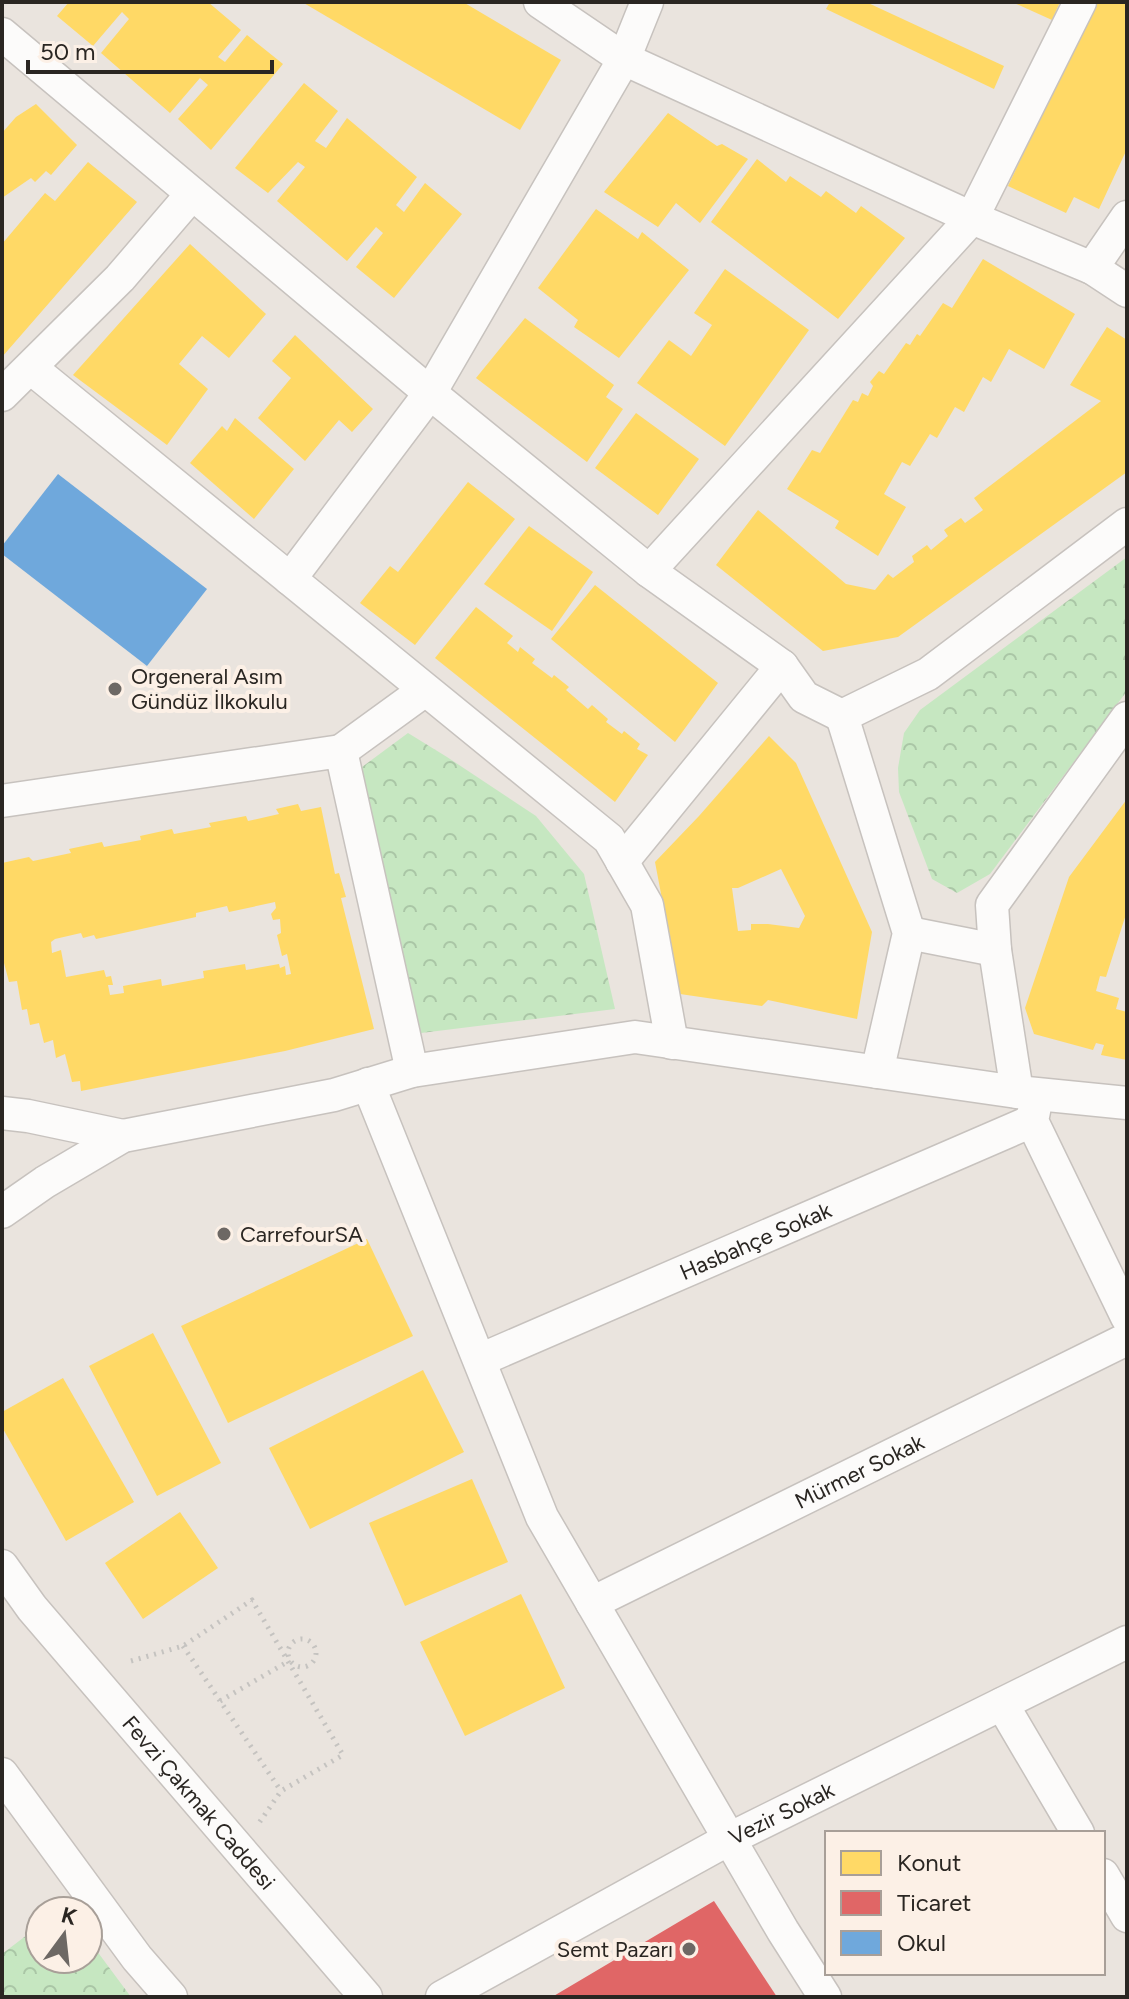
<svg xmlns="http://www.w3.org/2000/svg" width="1129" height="1999" viewBox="0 0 1129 1999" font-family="Figtree,sans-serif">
	<defs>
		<pattern id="park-crowns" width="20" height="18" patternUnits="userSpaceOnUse" patternTransform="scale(2)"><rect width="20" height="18" fill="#c6e7c1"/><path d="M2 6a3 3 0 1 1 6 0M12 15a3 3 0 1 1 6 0" fill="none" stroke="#aac6a6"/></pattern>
	</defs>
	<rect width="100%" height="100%" fill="#eae4de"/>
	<g fill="url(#park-crowns)">
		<path d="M1127 557V691L990 874 957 893 932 879 899 792 898 768 904 733 920 710Z"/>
		<path d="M408 733 447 757 536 816 584 874 615 1009 413 1034 358 770Z"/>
		<path d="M40 1925V1959H88V1939L131 1997H2V1954Z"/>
	</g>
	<g fill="#ffd966" fill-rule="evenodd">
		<path d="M69 2H208L241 30 218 57 225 62 247 35 283 64 211 150 178 119 208 85 200 78 170 113 101 53 129 19 122 12 93 46 57 16Z"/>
		<path d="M302 2H463L561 60 520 130Z"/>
		<path d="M830 2H866L1004 66 994 89 826 9Z"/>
		<path d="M1012 2H1060L1052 20Z"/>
		<path d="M1095 2H1127V149L1099 209 1074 197 1066 213 1008 186Z"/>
		<path d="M304 83 338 111 315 141 326 148 347 118 417 177 396 205 404 212 425 183 462 214 394 298 356 267 383 233 376 227 347 261 277 201 305 167 298 162 268 193 235 168Z"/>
		<path d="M36 104 77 145 51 175 46 171 35 182 31 178 2 198V133L16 117Z"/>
		<path d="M668 113 717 146 722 144 748 159 700 223 676 203 658 227 604 192Z"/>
		<path d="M757 159 786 182 790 176 821 197 826 191 856 213 861 206 905 238 838 319 711 222Z"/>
		<path d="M88 162 137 202 2 357V244L45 193 55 201Z"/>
		<path d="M596 209 638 239 642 232 689 270 619 358 574 327 578 320 538 288Z"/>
		<path d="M190 244 266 314 229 358 202 336 179 364 208 389 167 445 73 375Z"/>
		<path d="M983 259 1075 314 1044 369 1009 349 991 382 983 377 964 412 955 407 937 438 930 434 910 466 902 462 884 494 906 507 878 556 835 528 839 521 787 489 812 450 820 453 853 400 858 402 862 393 868 396 873 386 870 382 879 371 884 374 906 343 910 345 917 334 920 336 943 303 952 308Z"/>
		<path d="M725 269 809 330 725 446 637 383 669 340 691 356 712 325 694 313Z"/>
		<path d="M525 318 614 385 606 397 623 409 587 462 476 378Z"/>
		<path d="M1107 327 1127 340V472L898 637 823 651 716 565 758 510 846 584 875 590 888 574 893 578 914 562 912 556 927 545 931 550 948 536 944 530 961 518 965 523 983 510 974 498 1101 401 1070 385Z"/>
		<path d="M295 335 373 409 352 432 339 420 305 461 258 418 291 378 272 361Z"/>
		<path d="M636 413 699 459 658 515 595 468Z"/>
		<path d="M235 418 294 469 254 519 190 463 222 426 227 431Z"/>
		<path d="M468 482 515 519 415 645 360 603 390 566 398 572Z"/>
		<path d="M529 526 593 572 552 631 484 584Z"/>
		<path d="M595 585 718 683 675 742 551 639Z"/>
		<path d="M476 607 513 636 507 643 518 652 520 647 535 659 532 663 552 678 554 675 569 687 566 690 588 709 592 705 608 719 606 722 622 734 624 731 640 744 637 749 648 755 615 802 435 658Z"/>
		<path d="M769 736 796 763 872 932 857 1019 768 1000 762 1006 680 994 655 862 699 816ZM781 869 805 916 799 928 768 924H751V930L738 931 732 888H738Z"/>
		<path d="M1127 799V911L1106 977 1100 976 1096 991 1119 998 1116 1009 1127 1012V1060L1101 1055 1104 1045 1096 1043 1093 1050 1034 1034 1025 1008 1069 877Z"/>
		<path d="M298 804 301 811 321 807 335 874 339 873 346 897 341 898 374 1029 285 1051 81 1091 80 1081 72 1082 65 1054 56 1058 53 1040 44 1043 39 1023 30 1025 27 1009 22 1010 17 981 9 982 4 963H2V863L29 857 33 861 71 853 69 849 102 842 104 847 141 840 140 836 172 829 174 834 211 827 209 823 246 816 248 821 279 814 276 809ZM275 902 276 908 271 914 273 920 280 919 281 933 277 935 282 956 287 954 291 974 286 975 285 966 280 968 279 964 246 970 245 964 203 971 204 978 162 986 161 979 123 986 124 993 110 995 108 985H113L111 976 106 977 104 970 66 977 61 950 52 953 51 942 55 939 81 933 83 938 94 935 96 939 196 917V913L227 906 229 912Z"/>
		<path d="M367 1239 413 1336 228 1423 181 1326Z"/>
		<path d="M153 1333 221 1463 157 1496 89 1366Z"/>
		<path d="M423 1370 464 1452 310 1529 269 1448Z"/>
		<path d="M63 1378 134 1502 66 1541 2 1427V1412Z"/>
		<path d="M472 1479 508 1562 405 1606 369 1523Z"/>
		<path d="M180 1512 218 1568 143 1619 105 1563Z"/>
		<path d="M521 1594 565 1688 465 1736 420 1642Z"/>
	</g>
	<path fill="#e06666" d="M714 1901 777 1997H552Z"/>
	<path fill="#6fa8dc" d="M58 474 207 589 147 666 2 554V546Z"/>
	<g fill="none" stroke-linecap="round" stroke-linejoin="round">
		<defs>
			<g id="street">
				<path d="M540 2 624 59 972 218 1092 268 1127 291"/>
				<path d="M2 34 430 393 649 571 782 666 804 697 842 716 928 674 1127 524"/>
				<path d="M1092 268 1127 217"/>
				<path d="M31 368 609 839 647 905 672 1043"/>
				<path d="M2 395 120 278 192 194"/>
				<path d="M649 571 972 218 1080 2"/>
				<path d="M290 579 430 393 624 59 647 2"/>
				<path d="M842 716 909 933 877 1072"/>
				<path d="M341 751 425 690"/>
				<path d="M2 801 341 751 412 1071"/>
				<path d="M622 862 782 666"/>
				<path d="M909 933 995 950"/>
				<path d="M368 1084 542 1517 783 1931 825 1997"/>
				<path d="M1017 1092 995 950 992 905 1127 718"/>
				<path d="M1036 1101 1032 1121 1127 1317"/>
				<path d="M2 1113 28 1116 123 1136"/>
				<path d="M2 1212 45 1182 123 1136 334 1095 412 1071 635 1037 1017 1092 1127 1103"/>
				<path id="s1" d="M480 1360 1032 1121"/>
				<path id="s2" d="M2 1566 32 1608 366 1997"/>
				<path id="s3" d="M592 1603 1127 1339"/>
				<path d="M1002 1704 1078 1833"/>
				<path d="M2 1774 137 1958 171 1997"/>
				<path d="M1103 1875 1127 1916"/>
				<path id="s4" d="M442 1997 729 1839 1127 1642"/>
			</g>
		</defs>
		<use href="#street" stroke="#c7c2be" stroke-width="35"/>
		<g stroke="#c5c3c0" stroke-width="5" stroke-dasharray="2 6" stroke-linecap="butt">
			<circle cx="302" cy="1653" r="14"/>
			<path d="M183 1646 281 1791"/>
			<path d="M131 1661 183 1646 252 1600 343 1755 281 1791 259 1823"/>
			<path d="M220 1701 289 1661"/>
		</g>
		<use href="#street" stroke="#fcfbfa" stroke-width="32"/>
	</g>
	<g fill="#6d6864" stroke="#fcf0e6" stroke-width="3">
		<circle cx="115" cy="689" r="8"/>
		<circle cx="224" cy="1234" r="8"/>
		<circle cx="689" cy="1949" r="8"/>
	</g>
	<g text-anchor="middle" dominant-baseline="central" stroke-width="8" stroke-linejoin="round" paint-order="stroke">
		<g font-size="22" fill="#2a2622" stroke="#fcf0e6" text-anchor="start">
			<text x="131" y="676">Orgeneral Asım<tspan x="131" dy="25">Gündüz İlkokulu</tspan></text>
			<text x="240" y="1234">CarrefourSA</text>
			<text x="673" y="1949" text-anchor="end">Semt Pazarı</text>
		</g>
		<g font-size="22" fill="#2a2622" stroke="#fcf0e6">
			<text stroke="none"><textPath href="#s1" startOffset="300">Hasbahçe Sokak</textPath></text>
			<text stroke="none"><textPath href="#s3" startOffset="298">Mürmer Sokak</textPath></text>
			<text stroke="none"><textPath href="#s2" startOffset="308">Fevzi Çakmak Caddesi</textPath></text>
			<text stroke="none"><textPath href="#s4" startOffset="386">Vezir Sokak</textPath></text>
		</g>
	</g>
	<rect width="1129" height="1999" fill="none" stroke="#2a2622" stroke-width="8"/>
	<rect x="825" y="1831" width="280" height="144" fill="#fcf0e6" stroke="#a89f98" stroke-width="2"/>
	<rect x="841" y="1851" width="40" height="24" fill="#ffd966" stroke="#a89f98" stroke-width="2"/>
	<text x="897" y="1871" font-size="24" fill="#2a2622">Konut</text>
	<rect x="841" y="1891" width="40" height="24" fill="#e06666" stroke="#a89f98" stroke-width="2"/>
	<text x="897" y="1911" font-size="24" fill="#2a2622">Ticaret</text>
	<rect x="841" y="1931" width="40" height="24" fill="#6fa8dc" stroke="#a89f98" stroke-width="2"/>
	<text x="897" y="1951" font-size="24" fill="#2a2622">Okul</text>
	<g transform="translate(64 1935) rotate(15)"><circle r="38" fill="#fcf0e6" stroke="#a89f98" stroke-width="2"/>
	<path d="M0-6L14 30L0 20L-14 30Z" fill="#6d6864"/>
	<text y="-12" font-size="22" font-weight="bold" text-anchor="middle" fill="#2a2622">K</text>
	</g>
	<path d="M28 60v12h244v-12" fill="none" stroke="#2a2622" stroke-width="4"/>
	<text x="40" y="60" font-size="24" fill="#2a2622" stroke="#fcf0e6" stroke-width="6" paint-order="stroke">50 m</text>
</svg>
